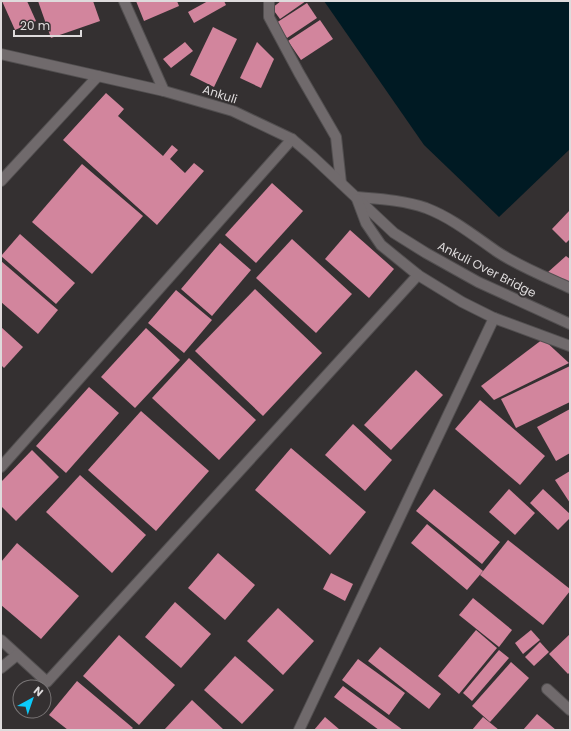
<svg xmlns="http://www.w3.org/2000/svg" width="571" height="731" viewBox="0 0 571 731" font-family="Poppins,sans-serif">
	<rect width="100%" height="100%" fill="#343031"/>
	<path fill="#001a23" d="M324 1H570V149L499 217 424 145Z"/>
	<g fill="#d2859d">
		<path d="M2 1H27L36 21 15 30Z"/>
		<path d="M38 1H93L100 21 51 38Z"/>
		<path d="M136 1H177L179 6 144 21Z"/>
		<path d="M208 1H224L226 5 194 23 188 12Z"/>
		<path d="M281 1H306L280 19 272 8Z"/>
		<path d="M307 3 317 18 287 38 276 23Z"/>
		<path d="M320 20 333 39 301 60 288 41Z"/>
		<path d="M213 27 237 39 214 87 190 75Z"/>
		<path d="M185 42 193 51 171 68 163 59Z"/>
		<path d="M257 42 274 59 261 88 240 78Z"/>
		<path d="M106 93 124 109 118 116 163 156 172 145 178 150 170 159 185 173 194 163 204 171 157 225 63 140Z"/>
		<path d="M82 164 143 216 92 274 32 222Z"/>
		<path d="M272 183 303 211 256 263 225 235Z"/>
		<path d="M570 210V239L566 243 552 229Z"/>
		<path d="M350 230 394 269 369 298 325 259Z"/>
		<path d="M20 234 75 283 56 304 1 256Z"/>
		<path d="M292 239 352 294 316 333 256 278Z"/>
		<path d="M220 243 251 270 212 316 181 289Z"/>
		<path d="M566 256 570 259V283L547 273Z"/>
		<path d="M1 261 58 310 38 334 1 302Z"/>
		<path d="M255 289 322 353 263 416 195 351Z"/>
		<path d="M176 290 212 320 184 353 148 323Z"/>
		<path d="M1 327 23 347 4 368 1 365Z"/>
		<path d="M146 328 180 360 135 408 101 377Z"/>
		<path d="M543 339 569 363 494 400 481 386Z"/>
		<path d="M189 358 256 420 219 460 152 398Z"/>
		<path d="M570 366V402L516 428 501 399Z"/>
		<path d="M416 370 443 395 391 450 364 425Z"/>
		<path d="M89 387 119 413 66 473 36 446Z"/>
		<path d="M480 400 545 456 520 485 455 429Z"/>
		<path d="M570 409V453L556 461 537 427Z"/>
		<path d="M141 411 209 471 156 531 88 470Z"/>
		<path d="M353 424 392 460 365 491 325 455Z"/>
		<path d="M291 448 366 512 330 555 255 490Z"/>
		<path d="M32 450 59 477 16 521 1 506V482Z"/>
		<path d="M570 471V503L555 480Z"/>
		<path d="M80 475 146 535 112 573 46 512Z"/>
		<path d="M434 489 500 542 482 564 416 511Z"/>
		<path d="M509 489 535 513 515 535 489 512Z"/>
		<path d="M543 489 570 514V518L558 530 530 503Z"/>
		<path d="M427 524 483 571 467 590 411 543Z"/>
		<path d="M508 540 570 589V591L543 625 480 575Z"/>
		<path d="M17 543 79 596 41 639 1 605V562Z"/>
		<path d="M218 553 255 585 225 620 188 588Z"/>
		<path d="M331 573 353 584 345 601 323 589Z"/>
		<path d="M473 598 512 630 499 647 459 615Z"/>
		<path d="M175 602 211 634 181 668 145 637Z"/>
		<path d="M278 608 314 641 283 675 247 641Z"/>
		<path d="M476 630 497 648 459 694 438 676Z"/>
		<path d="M531 630 540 640 523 654 515 643Z"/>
		<path d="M570 634V672L568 674 549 654Z"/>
		<path d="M119 635 175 685 139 725 83 676Z"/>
		<path d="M540 642 549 652 534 666 525 657Z"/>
		<path d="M380 647 441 694 429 709 368 661Z"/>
		<path d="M499 650 509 658 472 701 463 693Z"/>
		<path d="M235 656 274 690 242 724 204 690Z"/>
		<path d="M358 659 405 693 389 715 342 680Z"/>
		<path d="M511 662 529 678 490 722 472 706Z"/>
		<path d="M77 681 133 728 131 730H68L49 715Z"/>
		<path d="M343 686 403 730H379L334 697Z"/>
		<path d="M192 700 224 730H164Z"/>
		<path d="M537 714 556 730H523Z"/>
		<path d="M325 717 340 730H314Z"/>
		<path d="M483 717 499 730H472Z"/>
	</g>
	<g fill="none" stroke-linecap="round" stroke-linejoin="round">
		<defs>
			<g id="street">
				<path d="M124 1 164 91"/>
				<path d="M269 1V17L299 73 336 137 341 183"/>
				<path d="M1 181 98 76"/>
				<path d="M356 197C379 199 403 200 426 208 452 218 473 235 496 251 518 266 546 277 570 288"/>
				<path d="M1 467 292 139"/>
				<path d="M1 640 47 682 418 275"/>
				<path d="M1 668 17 655"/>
				<path d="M547 689 570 710"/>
				<path d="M299 730 494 318"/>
			</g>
			<g id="secondary">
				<path d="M1 54 164 91 233 111 292 139 312 156 394 233 426 253 478 282 570 324"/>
				<path d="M357 199 366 223 381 245 418 275 462 302 494 318 570 346"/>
			</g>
		</defs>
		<use href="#street" stroke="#524f50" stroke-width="12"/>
		<use href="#secondary" stroke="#524f50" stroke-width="12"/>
		<use href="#street" stroke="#706a6c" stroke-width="10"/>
		<use href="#secondary" stroke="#706a6c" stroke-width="10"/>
	</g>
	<g text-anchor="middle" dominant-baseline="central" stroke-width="4" stroke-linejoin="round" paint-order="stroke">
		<g font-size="12" fill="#dedbdc" stroke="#343031">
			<text transform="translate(220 94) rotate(18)">Ankuli</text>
			<text transform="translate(487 269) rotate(27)">Ankuli Over Bridge</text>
		</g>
	</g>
	<rect width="571" height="731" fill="none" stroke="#dedbdc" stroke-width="4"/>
	<g transform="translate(32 699) rotate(40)"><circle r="19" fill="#343031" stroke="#787475"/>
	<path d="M0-3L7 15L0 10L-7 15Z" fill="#0ccafa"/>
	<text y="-6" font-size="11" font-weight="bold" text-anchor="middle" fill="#dedbdc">N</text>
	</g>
	<path d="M14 30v6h67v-6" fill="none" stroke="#dedbdc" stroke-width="2"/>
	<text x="20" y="30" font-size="12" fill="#dedbdc" stroke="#343031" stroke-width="3" paint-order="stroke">20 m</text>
</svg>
